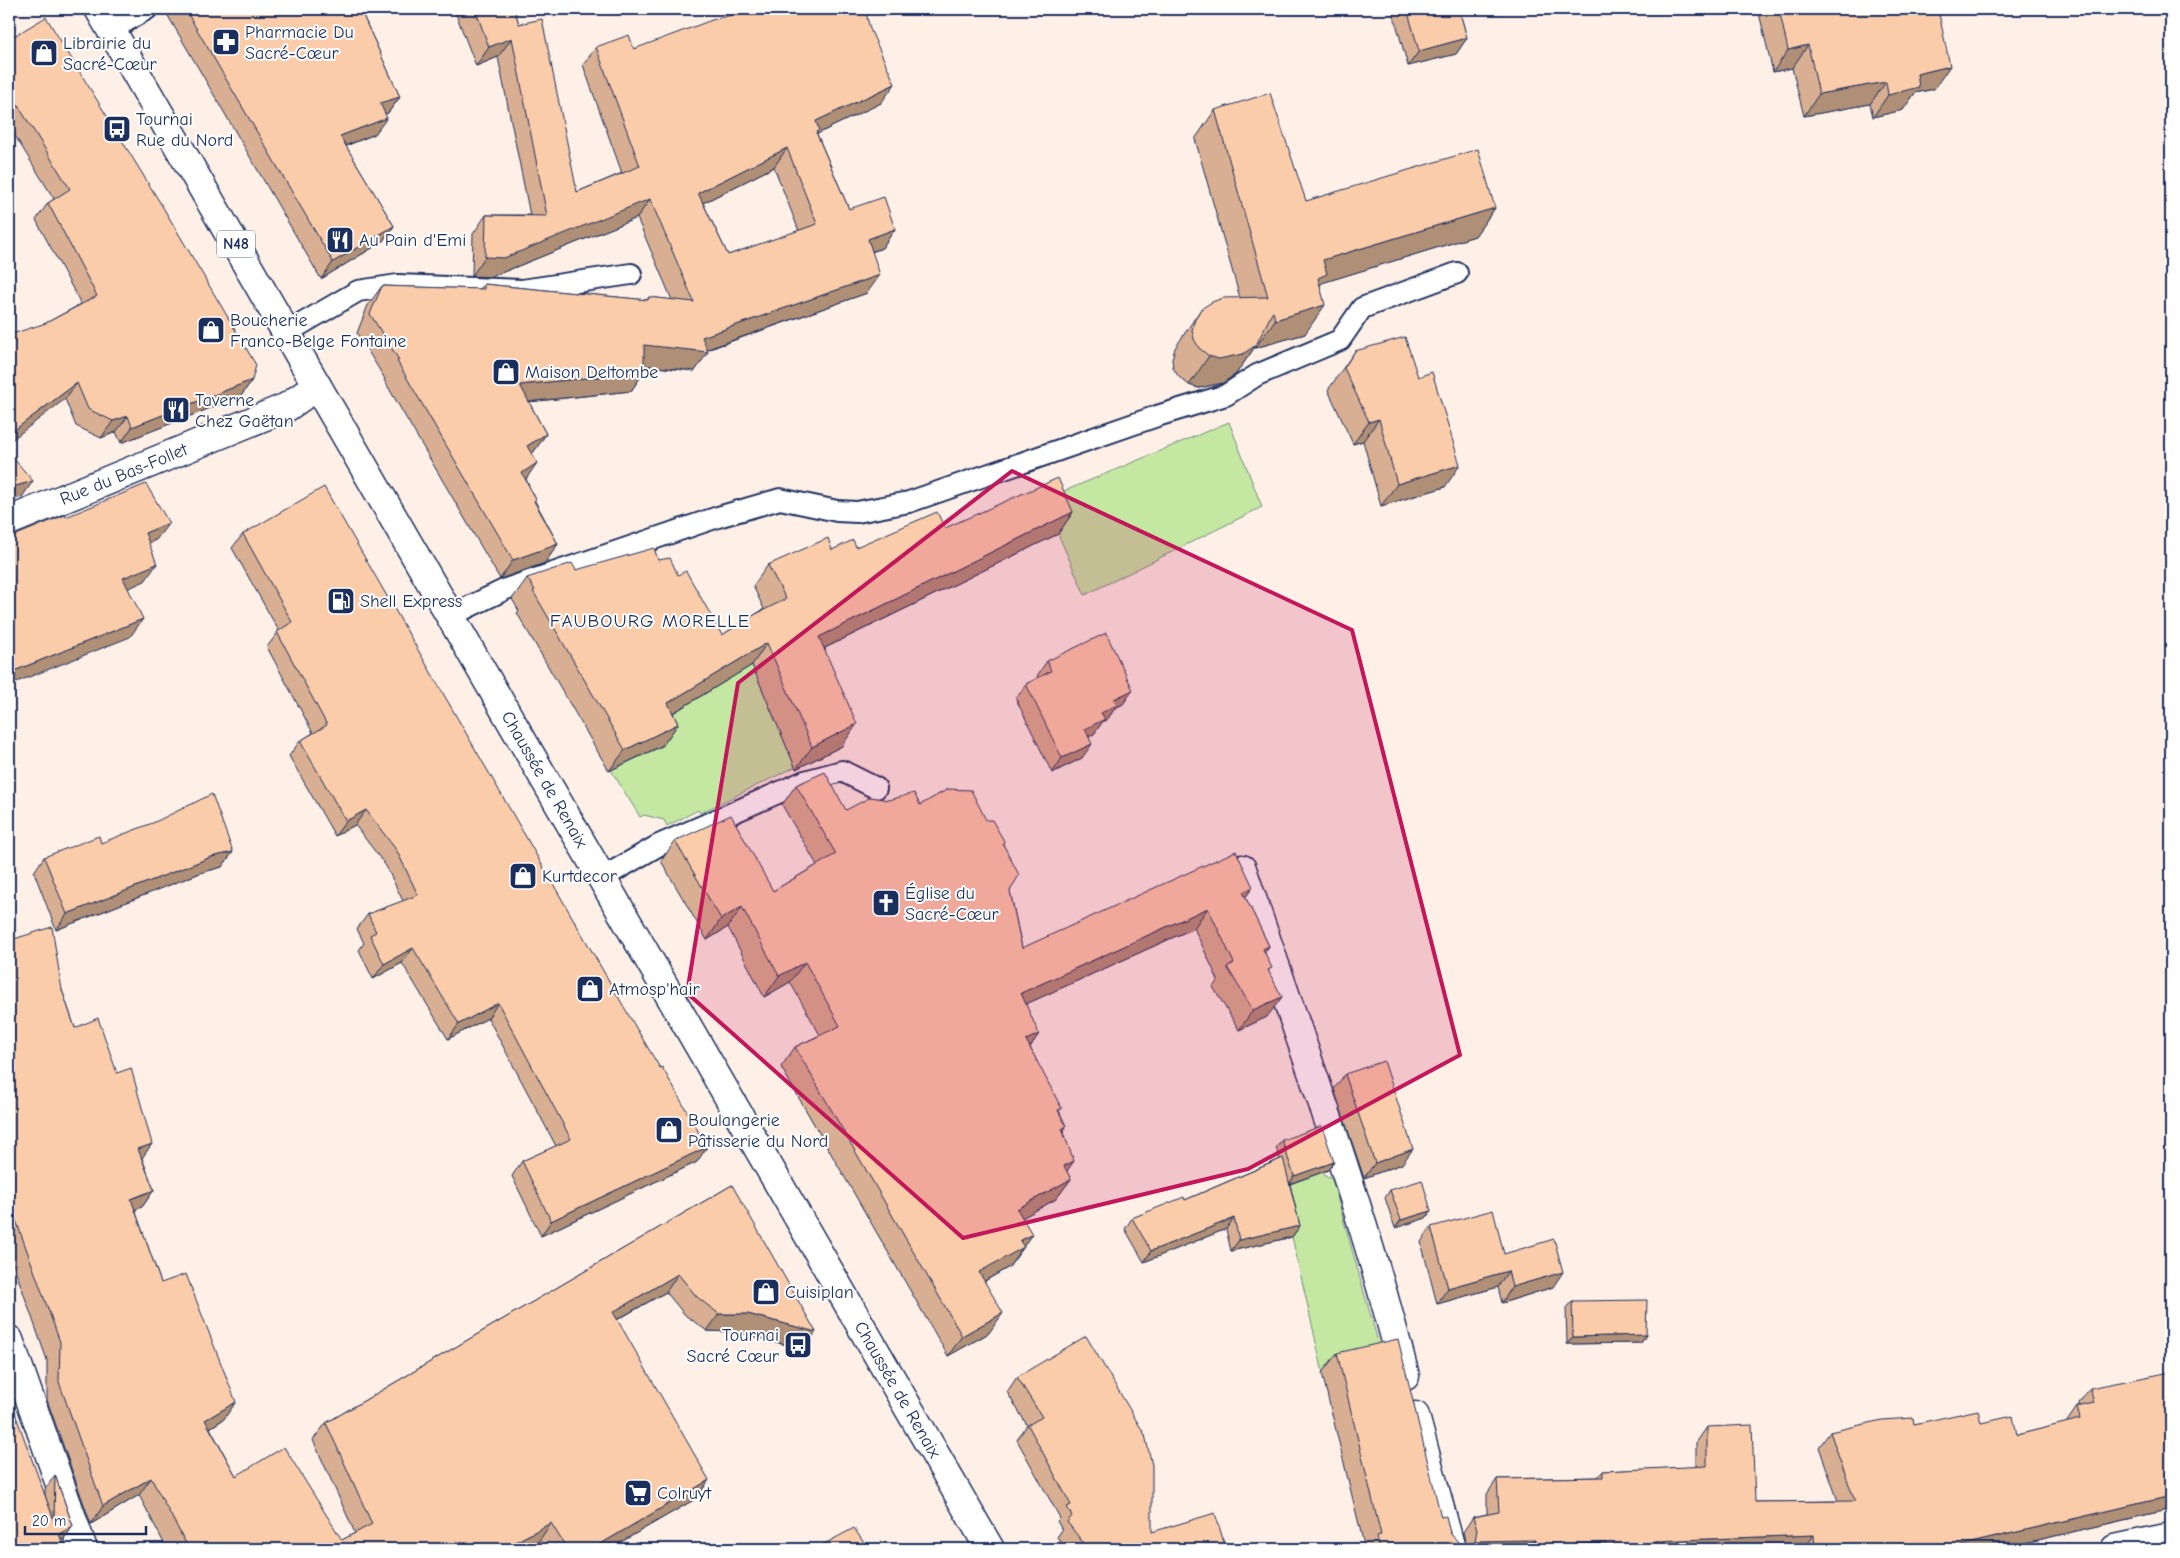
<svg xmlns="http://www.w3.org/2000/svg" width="2180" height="1558" viewBox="0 0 2180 1558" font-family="'Comic Neue',sans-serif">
	<rect width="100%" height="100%" fill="#fef0e6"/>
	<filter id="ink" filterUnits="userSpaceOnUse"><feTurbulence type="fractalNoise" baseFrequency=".02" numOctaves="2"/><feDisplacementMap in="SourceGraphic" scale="10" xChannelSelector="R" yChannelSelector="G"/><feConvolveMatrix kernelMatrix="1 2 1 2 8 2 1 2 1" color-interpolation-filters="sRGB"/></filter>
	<g filter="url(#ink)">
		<g fill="#c4e8a2" stroke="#708c80">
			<path d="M1229 422 1262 507 1085 595 1043 500Z"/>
			<path d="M752 665 795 767 700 813 698 810 667 826 664 820 644 815 640 817 611 770 663 746 653 725Z"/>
			<path d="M1323 1172 1325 1176 1332 1179 1383 1359 1323 1373 1280 1184H1288Z"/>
		</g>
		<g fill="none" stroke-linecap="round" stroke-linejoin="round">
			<defs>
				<g id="service">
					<path d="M111 30 147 9"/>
					<path d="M286 333 358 291 398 285 522 290 631 274"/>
					<path d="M450 616 506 589 718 517 780 499 837 511 857 512 909 502 1157 416 1226 395 1257 375 1340 340 1362 308 1457 273"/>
					<path d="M602 878 659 845 805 781 842 771 876 788"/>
				</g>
				<g id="minor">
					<path id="s1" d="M9 521 287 407 317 386"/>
					<path d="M1242 869C1299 1037 1362 1204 1405 1376"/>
					<path d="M9 1340 83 1549"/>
					<path d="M1415 1416 1451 1549"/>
					<path d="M2115 1549 2171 1537"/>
				</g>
				<g id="primary">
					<path id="s2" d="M99 9 990 1549"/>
				</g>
			</defs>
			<use href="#service" stroke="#1b2f5e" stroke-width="24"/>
			<use href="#minor" stroke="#1b2f5e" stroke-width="31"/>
			<use href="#primary" stroke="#1b2f5e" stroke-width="31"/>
			<use href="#service" stroke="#fff" stroke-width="20"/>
			<use href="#minor" stroke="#fff" stroke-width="28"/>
			<use href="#primary" stroke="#fff" stroke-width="28"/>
		</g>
		<g fill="#d8af92" stroke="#1b2f5e" fill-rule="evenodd">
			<path d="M164 9H360L400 97 388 113 385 114 375 134 346 146 394 226 382 242 321 279Z"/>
			<path d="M454 9H514L577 192 622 173 583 65 596 47 634 49 881 103 817 134 849 209 895 229 882 248 872 252 867 293 707 350 695 371 644 366V372L631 391 529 402 546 434 532 454 526 479 535 501 558 544 545 563 500 579 384 380 385 379 357 333 368 305 382 286 480 289 484 284 647 300 649 297 672 300 637 218 491 277 472 276 473 234 486 215H530L498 57 476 66ZM774 167 799 231 728 255 703 203Z"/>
			<path d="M1392 9H1459L1467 38 1456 54 1408 66Z"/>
			<path d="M1758 9H1938L1934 89 1915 93 1903 110 1873 117 1870 104 1804 116 1792 68 1773 72Z"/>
			<path d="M9 39 252 380 241 396 121 443 116 432 101 438 76 426 65 399 46 323 81 304 36 220 48 203 54 199 9 126Z"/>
			<path d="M1215 110 1306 201 1495 208 1475 236 1321 283 1320 285 1305 334 1255 348V347L1236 374 1223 383 1199 388 1189 385 1179 377 1173 368 1172 359 1175 348 1201 309 1240 298 1195 139Z"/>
			<path d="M1355 351 1445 487 1381 506 1363 441 1353 444 1328 390Z"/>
			<path d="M1073 512 1058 534 825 648 842 746 796 769 752 665 673 713 678 724 663 745 609 771 517 613 519 611 512 599 527 578 576 570 678 575 722 635 764 609 753 586 768 565 832 550 856 547 945 528Z"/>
			<path d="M243 534 697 1162 541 1236 512 1176 522 1161 556 1146 488 1018 448 1039 402 963 373 979 359 950 364 943 357 929 368 914 403 901 386 866 355 825 335 836 289 756 300 741 313 733 267 647 279 631 232 548Z"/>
			<path d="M1047 661 1133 690 1123 704 1115 708 1107 720 1103 721 1094 734 1089 737 1082 758 1052 773 1016 699 1026 684 1038 678 1037 676Z"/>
			<path d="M796 785 846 810 889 800 920 805 986 820 1003 844 1010 891 1022 948 1245 897 1269 946 1265 952 1269 972 1267 1017 1239 1030 1213 987 1218 980 1194 928 1026 1004 1030 1047 1066 1126 1063 1132 1067 1172 1071 1179 1056 1199 1022 1218 1024 1247 1009 1267 985 1281 989 1333 948 1356 781 1067 795 1047 820 1035 790 982 764 997 728 927 707 940 661 861 675 841 773 891 817 865 782 805Z"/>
			<path d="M101 843 233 852 222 867 200 873 56 930 34 872 44 857Z"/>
			<path d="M9 927 14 939 62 990 75 1028 142 1158 154 1190 142 1207 135 1210 161 1283 224 1419 210 1428 236 1476 342 1540 355 1533 313 1440 326 1423 732 1185 803 1349 736 1332 707 1331 685 1315 666 1292 617 1320 697 1498 609 1549H544L539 1541 523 1549H167L139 1495 91 1524 47 1400V1360L9 1252Z"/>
			<path d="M1345 1074 1402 1164 1364 1178 1334 1089Z"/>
			<path d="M1282 1140 1334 1162 1328 1170 1290 1184 1300 1226 1292 1237 1231 1251 1226 1229 1144 1262 1125 1229 1132 1218 1185 1200 1280 1159 1276 1148Z"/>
			<path d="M1390 1190 1431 1211 1426 1218 1395 1228 1385 1198Z"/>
			<path d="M1431 1227 1504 1254 1553 1287 1502 1303 1498 1287 1437 1304 1421 1242Z"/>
			<path d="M1572 1301 1646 1335 1641 1343 1567 1344 1566 1308Z"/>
			<path d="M1337 1353 1441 1517 1460 1549H1365L1322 1373Z"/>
			<path d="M1017 1377 1152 1532 1226 1549H1066L1057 1537 1062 1530 1057 1521 1060 1518 1017 1440 1027 1425 1007 1392Z"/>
			<path d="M2090 1388 2171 1509 1999 1549H1465L1466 1546 1463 1532 1473 1517 1487 1514V1494L1497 1479 1598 1477 1603 1471 1696 1467V1443L1707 1427 1755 1502 1838 1501 1819 1447 1830 1432 1914 1424 1981 1423 2017 1435 2066 1423 2077 1407 2080 1406 2079 1403Z"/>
			<path d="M55 1475 73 1526 63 1540 62 1541 45 1496V1489Z"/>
		</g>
		<g fill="#b08f77" stroke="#1b2f5e">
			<path d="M512 38 498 57 476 66 489 47Z"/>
			<path d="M1467 38 1456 54 1408 66 1419 51Z"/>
			<path d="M1808 45 1792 68 1773 72 1788 50Z"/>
			<path d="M1950 66 1934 89 1915 93 1903 110 1873 117 1888 95 1917 74Z"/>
			<path d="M1886 82 1870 104 1804 116 1819 94Z"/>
			<path d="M895 84 881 103 817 134 806 149 816 121Z"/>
			<path d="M400 97 388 113 369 119 380 103Z"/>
			<path d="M387 118 375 134 329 152 340 136Z"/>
			<path d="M787 148 774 167 685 212 698 193Z"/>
			<path d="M650 199 637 218 491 277 472 276 485 257Z"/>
			<path d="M1495 208 1475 236 1322 283 1307 303 1323 260Z"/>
			<path d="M394 226 382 242 321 279 333 262Z"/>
			<path d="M895 229 882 248 854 258 868 239Z"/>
			<path d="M880 275 867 293 702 351 708 352 695 371 631 364 644 345 702 337Z"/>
			<path d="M1325 305 1305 334 1255 348 1275 320Z"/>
			<path d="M1256 345 1236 374 1223 383 1199 388 1189 385 1209 356Z"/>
			<path d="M644 372 631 391 507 404 520 385Z"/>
			<path d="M252 380 241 396 121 443 132 427Z"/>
			<path d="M77 383 65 399 9 442V434Z"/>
			<path d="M128 416 116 432 101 438 113 421Z"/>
			<path d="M1379 419 1363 441 1353 444 1369 422Z"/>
			<path d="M546 434 533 453 514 465 527 446Z"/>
			<path d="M537 463 524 482 522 473Z"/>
			<path d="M1460 465 1445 487 1381 506 1397 484Z"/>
			<path d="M33 481 22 497 9 501V488Z"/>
			<path d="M1073 512 1058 534 804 658 819 637Z"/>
			<path d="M169 523 156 540 133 550 145 533Z"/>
			<path d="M558 544 545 563 500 579 513 560Z"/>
			<path d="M157 564 145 581 111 596 123 578Z"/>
			<path d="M143 619 130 637 9 685V673Z"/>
			<path d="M767 643 752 665 653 725 668 703Z"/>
			<path d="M1133 690 1123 704 1115 708 1107 720 1103 721 1094 734 1075 743 1085 729 1101 713 1114 699Z"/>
			<path d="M678 724 663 745 609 771 625 750Z"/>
			<path d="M857 724 842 746 796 769 812 747Z"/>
			<path d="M1092 744 1082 758 1052 773 1062 758Z"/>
			<path d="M366 810 355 825 335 836 346 821Z"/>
			<path d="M233 852 222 867 200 873 56 930 67 914 211 857Z"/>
			<path d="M1253 887 1238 908 1243 892Z"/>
			<path d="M742 907 728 927 707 940 721 919Z"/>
			<path d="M1208 908 1194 928 1006 1013 1021 993Z"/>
			<path d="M1269 946 1255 966 1263 949Z"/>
			<path d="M413 948 402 963 373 979 384 964Z"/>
			<path d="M805 962 790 982 764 997 779 976Z"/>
			<path d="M1282 997 1267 1017 1239 1030 1253 1010Z"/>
			<path d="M498 1003 488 1018 448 1039 459 1024Z"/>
			<path d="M1039 1034 1025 1055 1026 1040Z"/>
			<path d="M152 1144 140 1161 138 1149Z"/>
			<path d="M707 1147 697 1162 541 1236 551 1221Z"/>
			<path d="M1413 1149 1402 1164 1364 1178 1375 1163Z"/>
			<path d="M1074 1161 1060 1181 1064 1166Z"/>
			<path d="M1334 1162 1328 1170 1289 1184 1294 1176Z"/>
			<path d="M1071 1179 1056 1199 1003 1229 1017 1209Z"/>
			<path d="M154 1190 142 1207 118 1216 131 1199Z"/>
			<path d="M1431 1211 1426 1218 1395 1228 1401 1220Z"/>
			<path d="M1234 1218 1226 1229 1144 1262 1151 1251Z"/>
			<path d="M1300 1226 1292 1237 1231 1251 1239 1240Z"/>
			<path d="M1032 1234 1009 1267 965 1292 979 1272 1020 1241Z"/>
			<path d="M1508 1271 1498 1287 1437 1304 1448 1288Z"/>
			<path d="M1563 1272 1553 1287 1502 1303 1512 1287Z"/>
			<path d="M678 1274 666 1292 600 1329 613 1312Z"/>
			<path d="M1003 1313 989 1333 948 1356 962 1336Z"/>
			<path d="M719 1314H748L816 1332 803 1349 736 1332 707 1331Z"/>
			<path d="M1646 1335 1641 1343 1567 1344 1573 1337Z"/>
			<path d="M236 1402 224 1419 193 1438 205 1420Z"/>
			<path d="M151 1478 139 1495 91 1524 103 1506Z"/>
			<path d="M709 1480 697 1498 609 1549H592Z"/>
			<path d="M2171 1496V1509L1999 1549H1945Z"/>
			<path d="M551 1523 539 1541 523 1549H502Z"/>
			<path d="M73 1526 63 1540 50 1548 59 1534Z"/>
			<path d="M1814 1535 1804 1549H1603L1607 1545 1654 1541Z"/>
			<path d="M1535 1540 1528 1549H1469L1475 1541Z"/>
			<path d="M1606 1543 1602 1549H1533L1535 1545Z"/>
		</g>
		<g fill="#fbccaa" stroke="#1b2f5e" fill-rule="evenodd">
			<path d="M185 9H360L400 97 380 103 387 118 340 136 394 226 333 262Z"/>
			<path d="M475 9H514L519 24 542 19 577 192 640 166 596 47 629 35 634 49 712 20 755 9H865L870 29 895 84 816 121 819 130 816 132 849 209 884 197 895 229 868 239 880 275 702 337 708 352 644 345V372L520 385 546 434 527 446 537 463 522 473 536 499 534 501 558 544 513 560 397 361 399 360 370 314 382 286 484 289V284L648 300 649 297 694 302 650 199 504 258 485 257 486 215 547 216 512 38 489 47ZM787 148 817 224 728 255 698 193Z"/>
			<path d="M1407 9H1459L1467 38 1419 51Z"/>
			<path d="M1779 9H1938L1950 66 1917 74 1919 87 1888 95 1886 82 1819 94 1808 45 1788 50Z"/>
			<path d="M46 17 164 209 256 365 252 380 132 427 128 416 113 421 88 409 77 383 9 434V335L46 323 97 296 48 203 70 189 9 91V39Z"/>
			<path d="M1270 93 1306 201 1478 149 1495 208 1323 260 1327 274 1318 278 1325 305 1275 320 1273 311 1256 345 1243 354 1219 359 1209 356 1199 348 1194 339 1192 330 1195 319 1201 309 1212 302 1223 298 1268 297 1215 110Z"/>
			<path d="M1405 337 1418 377 1432 372 1460 465 1397 484 1379 419 1369 422 1344 368 1355 351Z"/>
			<path d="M9 453 33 481 9 488Z"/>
			<path d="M1058 478 1073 512 819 637 857 724 812 747 767 643 668 703 678 724 625 750 533 591 535 590 527 578 572 563 576 570 654 548 658 560 670 558 678 575 686 571 722 635 756 614 786 599 768 565 828 538 832 550 853 540 856 547 937 512 945 528Z"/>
			<path d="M146 484 169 523 145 533 157 564 123 578 143 619 9 673V538L65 515 66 517Z"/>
			<path d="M324 487 635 1026 660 1068 662 1067 707 1147 551 1221 522 1161 571 1139 498 1003 459 1024 413 948 384 964 370 935 376 932 368 914 418 895 397 851 366 810 346 821 300 741 327 725 277 632 292 622 243 534Z"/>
			<path d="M1106 633 1133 690 1114 699 1117 705 1101 713 1105 719 1085 729 1092 744 1062 758 1026 684 1051 671 1047 661Z"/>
			<path d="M825 772 846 810 871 797 889 800 914 793 920 805 948 789 971 790 986 820H992L1004 841 1003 844 1019 875 1010 891 1022 948 1236 851 1253 887 1243 892 1269 946 1263 949 1272 968 1268 970 1282 997 1253 1010 1227 967 1234 963 1208 908 1021 993 1039 1034 1026 1040 1062 1109 1058 1110 1066 1126 1062 1129 1074 1161 1064 1166 1071 1179 1017 1209 1032 1234 1020 1241 1024 1247 979 1272 1003 1313 962 1336 795 1047 840 1026 805 962 779 976 742 907 721 919 675 841 731 815 773 891 836 854 796 785Z"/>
			<path d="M212 794 233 852 211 857 67 914 44 857 99 836 101 843 155 822Z"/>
			<path d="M9 927 14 939 52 927 62 990 75 1028 98 1018 117 1073 131 1068 152 1144 138 1149 154 1190 131 1199 161 1283 186 1274 236 1402 205 1420 236 1476 284 1447 342 1540 372 1524 326 1423 732 1185 816 1332 748 1314H719L697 1297 678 1274 613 1312 709 1480 592 1549H567L551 1523 502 1549H189L151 1478 103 1506 59 1382 60 1342 9 1201Z"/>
			<path d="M1384 1061 1413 1149 1375 1163 1345 1074Z"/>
			<path d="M1322 1126 1334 1162 1294 1176 1282 1140Z"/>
			<path d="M1283 1158 1300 1226 1239 1240 1234 1218 1151 1251 1132 1218 1184 1197 1185 1200Z"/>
			<path d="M1422 1180 1431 1211 1401 1220 1390 1190Z"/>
			<path d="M1493 1210 1504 1254 1554 1239 1563 1272 1512 1287 1508 1271 1448 1288 1431 1227Z"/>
			<path d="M1647 1300 1646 1335 1573 1337 1572 1301Z"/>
			<path d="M1086 1336 1145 1435 1152 1465V1532L1215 1513 1226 1549H1088L1067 1522 1072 1516 1067 1507 1071 1505 1028 1425 1042 1417 1017 1377Z"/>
			<path d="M1398 1339 1441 1517 1446 1516 1450 1533 1458 1542 1460 1549H1380L1377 1536 1381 1535 1337 1353Z"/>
			<path d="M2171 1372V1496L1945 1549H1815L1814 1535 1654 1541V1543L1607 1545 1606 1543 1535 1545V1540L1475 1541 1477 1530 1473 1517 1499 1512 1497 1479 1603 1477V1471L1707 1466V1427L1752 1425 1755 1502 1855 1501 1830 1432 1882 1420 1913 1418 1914 1424 1978 1410 1981 1423 2013 1416 2017 1435 2080 1419 2077 1407 2094 1403 2090 1388Z"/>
			<path d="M9 1397 54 1520 55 1475 73 1526 59 1534 65 1549H9Z"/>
			<path d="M854 1528 868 1549H815Z"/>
		</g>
	</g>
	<path fill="#c2185b" fill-opacity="0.2" stroke="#c2185b" stroke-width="4" stroke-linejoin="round" d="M1012 471 1352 630 1460 1055 1248 1169 963 1238 687 993 738 683Z"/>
	<defs>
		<symbol id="pharmacy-square" viewBox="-11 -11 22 22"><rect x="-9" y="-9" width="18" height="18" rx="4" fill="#1b2f5e" stroke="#fff"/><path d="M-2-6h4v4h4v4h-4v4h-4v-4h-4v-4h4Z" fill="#fff"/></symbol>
		<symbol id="shop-square" viewBox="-11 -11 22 22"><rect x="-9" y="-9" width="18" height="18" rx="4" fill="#1b2f5e" stroke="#fff"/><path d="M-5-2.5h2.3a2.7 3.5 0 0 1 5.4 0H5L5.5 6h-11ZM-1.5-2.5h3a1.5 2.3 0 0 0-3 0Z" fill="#fff"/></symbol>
		<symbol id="bus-square" viewBox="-11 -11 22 22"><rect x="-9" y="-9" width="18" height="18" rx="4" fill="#1b2f5e" stroke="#fff"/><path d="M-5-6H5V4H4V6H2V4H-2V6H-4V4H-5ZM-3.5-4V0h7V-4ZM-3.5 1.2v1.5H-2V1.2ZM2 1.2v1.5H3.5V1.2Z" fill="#fff"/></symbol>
		<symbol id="restaurant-square" viewBox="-11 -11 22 22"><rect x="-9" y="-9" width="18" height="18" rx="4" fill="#1b2f5e" stroke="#fff"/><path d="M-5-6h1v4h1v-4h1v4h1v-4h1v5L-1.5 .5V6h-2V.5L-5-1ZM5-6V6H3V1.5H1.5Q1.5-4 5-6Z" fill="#fff"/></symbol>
		<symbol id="fuel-square" viewBox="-11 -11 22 22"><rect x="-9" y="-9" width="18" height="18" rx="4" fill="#1b2f5e" stroke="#fff"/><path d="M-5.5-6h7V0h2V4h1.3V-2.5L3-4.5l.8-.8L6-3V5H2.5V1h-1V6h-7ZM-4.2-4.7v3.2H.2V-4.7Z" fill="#fff"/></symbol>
		<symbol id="church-square" viewBox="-11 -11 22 22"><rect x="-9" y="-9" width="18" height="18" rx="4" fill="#1b2f5e" stroke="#fff"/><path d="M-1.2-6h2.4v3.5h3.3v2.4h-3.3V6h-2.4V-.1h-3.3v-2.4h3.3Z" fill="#fff"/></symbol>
		<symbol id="supermarket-square" viewBox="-11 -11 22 22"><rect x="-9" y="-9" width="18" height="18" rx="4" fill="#1b2f5e" stroke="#fff"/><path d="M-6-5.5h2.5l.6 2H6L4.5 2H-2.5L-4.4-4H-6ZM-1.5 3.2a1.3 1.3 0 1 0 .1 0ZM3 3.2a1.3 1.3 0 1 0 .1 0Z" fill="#fff"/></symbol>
	</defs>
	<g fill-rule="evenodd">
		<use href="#pharmacy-square" x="210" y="26" width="32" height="32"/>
		<use href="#shop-square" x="28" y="37" width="32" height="32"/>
		<use href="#bus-square" x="101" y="113" width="32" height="32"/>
		<use href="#restaurant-square" x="324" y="224" width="32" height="32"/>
		<use href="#shop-square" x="195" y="314" width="32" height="32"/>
		<use href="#shop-square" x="490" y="356" width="32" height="32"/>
		<use href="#restaurant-square" x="160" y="394" width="32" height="32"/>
		<use href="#fuel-square" x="325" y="585" width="32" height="32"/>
		<use href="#shop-square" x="507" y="860" width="32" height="32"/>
		<use href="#church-square" x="870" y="887" width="32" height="32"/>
		<use href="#shop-square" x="574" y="973" width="32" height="32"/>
		<use href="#shop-square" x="653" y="1114" width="32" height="32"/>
		<use href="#shop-square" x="750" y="1276" width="32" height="32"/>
		<use href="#bus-square" x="782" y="1329" width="32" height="32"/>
		<use href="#supermarket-square" x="622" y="1477" width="32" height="32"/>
	</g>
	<g text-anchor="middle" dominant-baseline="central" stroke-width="4" stroke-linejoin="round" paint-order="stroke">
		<rect fill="#fff" stroke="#5f6d8e" stroke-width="1" x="217" y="230.5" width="38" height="27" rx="4"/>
		<g font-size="16" font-weight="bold" fill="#1b2f5e">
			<text x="236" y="244">N48</text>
		</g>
		<g font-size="18" fill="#1b2f5e" stroke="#fff" text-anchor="start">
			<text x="245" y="32">Pharmacie Du<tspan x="245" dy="21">Sacré-Cœur</tspan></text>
			<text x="63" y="43">Librairie du<tspan x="63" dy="21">Sacré-Cœur</tspan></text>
			<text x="136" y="119">Tournai<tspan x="136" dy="21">Rue du Nord</tspan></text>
			<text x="359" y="240">Au Pain d'Emi</text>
			<text x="230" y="320">Boucherie<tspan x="230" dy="21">Franco-Belge Fontaine</tspan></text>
			<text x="525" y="372">Maison Deltombe</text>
			<text x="195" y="400">Taverne<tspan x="195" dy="21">Chez Gaëtan</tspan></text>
			<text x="360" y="601">Shell Express</text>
			<text x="542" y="876">Kurtdecor</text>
			<text x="905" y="893">Église du<tspan x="905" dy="21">Sacré-Cœur</tspan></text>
			<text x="609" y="989">Atmosp'hair</text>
			<text x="688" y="1120">Boulangerie<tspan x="688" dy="21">Pâtisserie du Nord</tspan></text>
			<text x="785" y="1292">Cuisiplan</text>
			<text x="779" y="1335" text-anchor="end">Tournai<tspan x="779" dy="21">Sacré Cœur</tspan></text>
			<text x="657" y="1493">Colruyt</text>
		</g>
		<g font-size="18" fill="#1b2f5e" stroke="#fff">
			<text stroke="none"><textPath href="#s1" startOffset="124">Rue du Bas-Follet</textPath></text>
			<text stroke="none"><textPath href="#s2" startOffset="890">Chaussée de Renaix</textPath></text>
			<text stroke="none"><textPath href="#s2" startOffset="1595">Chaussée de Renaix</textPath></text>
		</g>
		<g font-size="19" letter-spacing="1" fill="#1b2f5e" stroke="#fff">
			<text x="650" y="621">FAUBOURG MORELLE</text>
		</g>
	</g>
	<rect width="2180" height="1558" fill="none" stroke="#fff" stroke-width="30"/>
	<rect x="15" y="15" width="2150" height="1528" fill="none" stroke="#1b2f5e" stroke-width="2" filter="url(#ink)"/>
	<path d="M25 1526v8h121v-8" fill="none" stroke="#1b2f5e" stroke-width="2.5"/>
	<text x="32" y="1526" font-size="15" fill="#1b2f5e" stroke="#ffffff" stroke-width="4" paint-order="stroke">20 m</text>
</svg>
